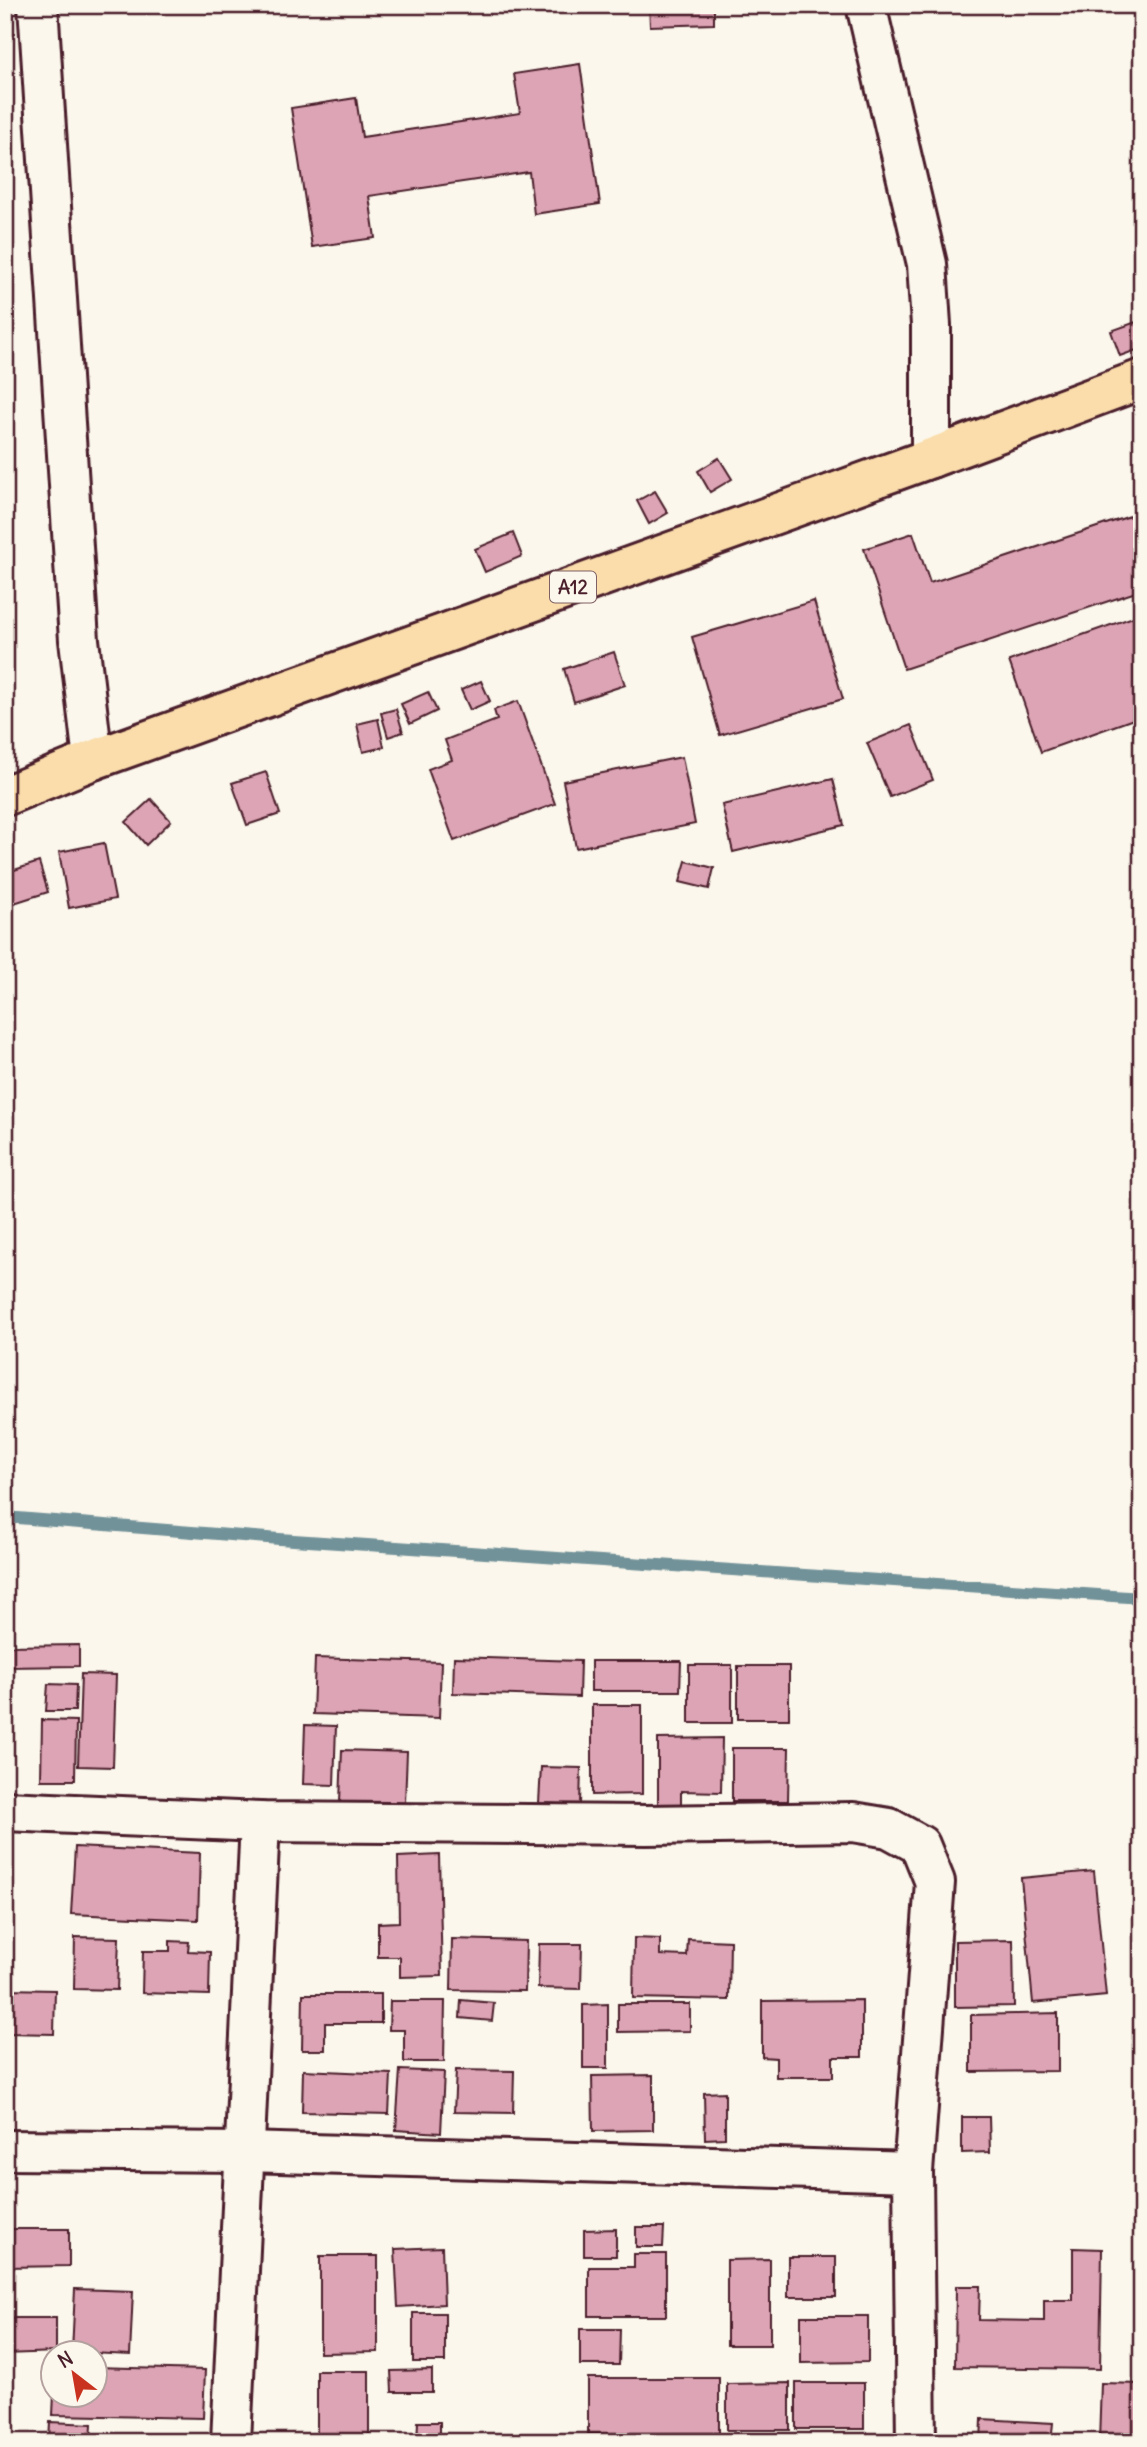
<svg xmlns="http://www.w3.org/2000/svg" width="1147" height="2447" viewBox="0 0 1147 2447" font-family="Delius,sans-serif">
	<rect width="100%" height="100%" fill="#fbf7ec"/>
	<filter id="ink" filterUnits="userSpaceOnUse"><feTurbulence type="fractalNoise" baseFrequency=".0143" numOctaves="2"/><feDisplacementMap in="SourceGraphic" scale="14" xChannelSelector="R" yChannelSelector="G"/><feConvolveMatrix kernelMatrix="1 2 1 2 8 2 1 2 1" color-interpolation-filters="sRGB"/></filter>
	<g filter="url(#ink)">
		<g fill="none" stroke-linecap="round" stroke-linejoin="round">
			<path stroke="#729299" stroke-width="12" d="M5 1517 279 1539 1142 1598"/>
		</g>
		<g fill="#dca4b4" stroke="#4a1f2b" stroke-width="2">
			<path d="M649 5H714V24L650 26Z"/>
			<path d="M580 64 600 204 534 214 529 172 369 196 375 238 312 247 291 108 356 98 362 137 520 113 514 74Z"/>
			<path d="M1136 322 1142 338V348L1120 356 1111 331Z"/>
			<path d="M719 458 732 479 710 492 698 471Z"/>
			<path d="M655 491 668 513 649 524 637 501Z"/>
			<path d="M1142 512V590L904 669 864 549 913 533 930 583Z"/>
			<path d="M513 533 522 556 485 572 475 549Z"/>
			<path d="M814 601 843 699 720 735 692 637Z"/>
			<path d="M1136 616 1142 633V716L1041 752 1009 661Z"/>
			<path d="M614 652 625 685 574 702 564 669Z"/>
			<path d="M481 681 490 701 470 710 461 690Z"/>
			<path d="M428 692 437 711 410 724 401 704Z"/>
			<path d="M518 701 555 804 454 841 428 769 452 760 445 740 497 720 494 710Z"/>
			<path d="M396 709 403 732 388 737 381 713Z"/>
			<path d="M378 719 384 747 363 752 357 724Z"/>
			<path d="M911 725 933 780 890 797 867 743Z"/>
			<path d="M682 757 695 824 576 848 563 781Z"/>
			<path d="M266 772 280 814 247 825 232 783Z"/>
			<path d="M833 779 844 825 733 852 722 805Z"/>
			<path d="M151 799 171 821 146 845 126 822Z"/>
			<path d="M104 843 115 899 69 908 59 852Z"/>
			<path d="M686 861 714 868 709 889 680 882Z"/>
			<path d="M39 862 48 892 14 903 5 873Z"/>
			<path d="M5 891 11 905 5 908Z"/>
			<path d="M79 1645V1666L5 1667V1646Z"/>
			<path d="M454 1657 580 1661 579 1697 453 1693Z"/>
			<path d="M315 1658 441 1662 439 1718 313 1714Z"/>
			<path d="M591 1661H681L680 1691H591Z"/>
			<rect x="689" y="1665" width="43" height="58"/>
			<rect x="738" y="1666" width="51" height="53"/>
			<path d="M81 1674 116 1675 113 1767 78 1766Z"/>
			<path d="M48 1684 76 1685 75 1711H46Z"/>
			<path d="M592 1705H642V1794L592 1795Z"/>
			<path d="M42 1720 76 1721 75 1780H41Z"/>
			<path d="M305 1725 336 1726 334 1785 303 1784Z"/>
			<path d="M722 1738 721 1792 681 1791V1804H658V1739Z"/>
			<path d="M732 1748H789L788 1801H732Z"/>
			<path d="M342 1750 407 1752 405 1803 340 1802Z"/>
			<path d="M541 1767 581 1768 580 1805 539 1803Z"/>
			<path d="M75 1847 200 1853 198 1920 71 1914Z"/>
			<path d="M439 1855 442 1976 400 1977V1957H378V1923L399 1922 398 1857Z"/>
			<path d="M1094 1871 1106 1996 1033 2003 1021 1878Z"/>
			<path d="M75 1937 119 1938 117 1990 74 1989Z"/>
			<path d="M634 1938 660 1939V1955L687 1956 688 1939 730 1941 729 2000 633 1998Z"/>
			<path d="M452 1939 526 1941 525 1991 451 1990Z"/>
			<path d="M1013 1940 1014 2006 955 2007V1941Z"/>
			<path d="M170 1941 189 1942 188 1951 210 1952 209 1995 142 1993 143 1951H170Z"/>
			<path d="M539 1944H582L581 1989 538 1988Z"/>
			<path d="M5 1989 55 1990 54 2034 5 2033Z"/>
			<path d="M303 1994H381V2023H325V2050H302Z"/>
			<path d="M461 2000 494 2003 492 2021 460 2018Z"/>
			<path d="M862 2000V2057H833V2077H776V2058L762 2057V2001Z"/>
			<path d="M390 2001H445L444 2062H404V2030H389Z"/>
			<path d="M608 2004V2068H583V2005Z"/>
			<path d="M618 2004H690V2031L618 2032Z"/>
			<path d="M1058 2013V2071L971 2072V2015Z"/>
			<path d="M303 2070 391 2074 389 2114 302 2112Z"/>
			<path d="M400 2070 444 2072 441 2133 396 2130Z"/>
			<path d="M456 2070 514 2071 513 2113 454 2112Z"/>
			<path d="M653 2075V2130L593 2131 592 2076Z"/>
			<path d="M725 2092V2138L705 2139 704 2093Z"/>
			<path d="M962 2117H989L990 2152 962 2153Z"/>
			<path d="M636 2227H664L663 2247H636Z"/>
			<path d="M5 2229H69V2266L5 2267Z"/>
			<path d="M616 2229V2256H584V2230Z"/>
			<path d="M442 2247 444 2304 398 2307 395 2249Z"/>
			<path d="M1073 2248 1102 2249 1100 2369 955 2367 956 2286H980L979 2320 1044 2321V2300H1073Z"/>
			<path d="M634 2254H666V2316H589V2267H634Z"/>
			<path d="M320 2256H378V2352L320 2353Z"/>
			<rect x="788" y="2257" width="48" height="40"/>
			<path d="M770 2259V2345H727V2260Z"/>
			<path d="M75 2289 133 2291 130 2355 72 2352Z"/>
			<rect x="413" y="2313" width="32" height="49"/>
			<path d="M801 2316H868V2362L801 2363Z"/>
			<path d="M5 2318H56V2352L5 2354Z"/>
			<path d="M580 2329H620L619 2365H580Z"/>
			<path d="M94 2367 205 2370 203 2418 53 2415 54 2394H94Z"/>
			<path d="M432 2370V2392H392L391 2371Z"/>
			<rect x="317" y="2371" width="52" height="71"/>
			<path d="M588 2378H719V2433L588 2434Z"/>
			<path d="M790 2383V2430H727V2384Z"/>
			<rect x="796" y="2383" width="68" height="46"/>
			<path d="M1101 2383 1142 2384 1141 2442H1099Z"/>
			<path d="M982 2419 1053 2423 1051 2442H981Z"/>
			<path d="M50 2422 92 2424 91 2442H49Z"/>
			<path d="M418 2422H440V2442H417Z"/>
			<rect x="584" y="2440" width="51" height="2"/>
		</g>
		<g fill="none" stroke-linecap="round" stroke-linejoin="round">
			<defs>
				<g id="street">
					<path d="M866 5 927 264 931 325V458"/>
					<path d="M5 1811 260 1822 646 1825 853 1822 889 1828 920 1845 935 1882 913 2172 916 2442"/>
					<path d="M5 2150 244 2152 913 2172"/>
					<path d="M231 2442 260 1822"/>
				</g>
				<path id="secondary" d="M38 5 79 640 93 760"/>
				<path id="primary" d="M5 796 93 760 931 458 1142 379"/>
			</defs>
			<use href="#street" stroke="#4a1f2b" stroke-width="44"/>
			<use href="#secondary" stroke="#4a1f2b" stroke-width="44"/>
			<use href="#primary" stroke="#4a1f2b" stroke-width="44"/>
			<use href="#street" stroke="#fbf7ec" stroke-width="38"/>
			<use href="#secondary" stroke="#fbf7ec" stroke-width="38"/>
			<use href="#primary" stroke="#faddab" stroke-width="38"/>
		</g>
	</g>
	<g text-anchor="middle" dominant-baseline="central" stroke-width="7" stroke-linejoin="round" paint-order="stroke">
		<rect fill="#fbf7ec" stroke="#7f6065" stroke-width="2" x="550" y="571.5" width="46" height="31" rx="5"/>
		<g font-size="19" font-weight="bold" fill="#4a1f2b">
			<text x="573" y="587">A12</text>
		</g>
	</g>
	<rect width="1147" height="2447" fill="none" stroke="#fbf7ec" stroke-width="28"/>
	<rect x="14" y="14" width="1119" height="2419" fill="none" stroke="#4a1f2b" stroke-width="2.5" filter="url(#ink)"/>
	<g transform="translate(74 2374) rotate(329)"><circle r="33" fill="#fbf7ec" stroke="#b4a19f" stroke-width="2"/>
	<path d="M0-5L12 26L0 18L-12 26Z" fill="#c8321e"/>
	<text y="-10" font-size="19" font-weight="bold" text-anchor="middle" fill="#4a1f2b">N</text>
	</g>
</svg>
